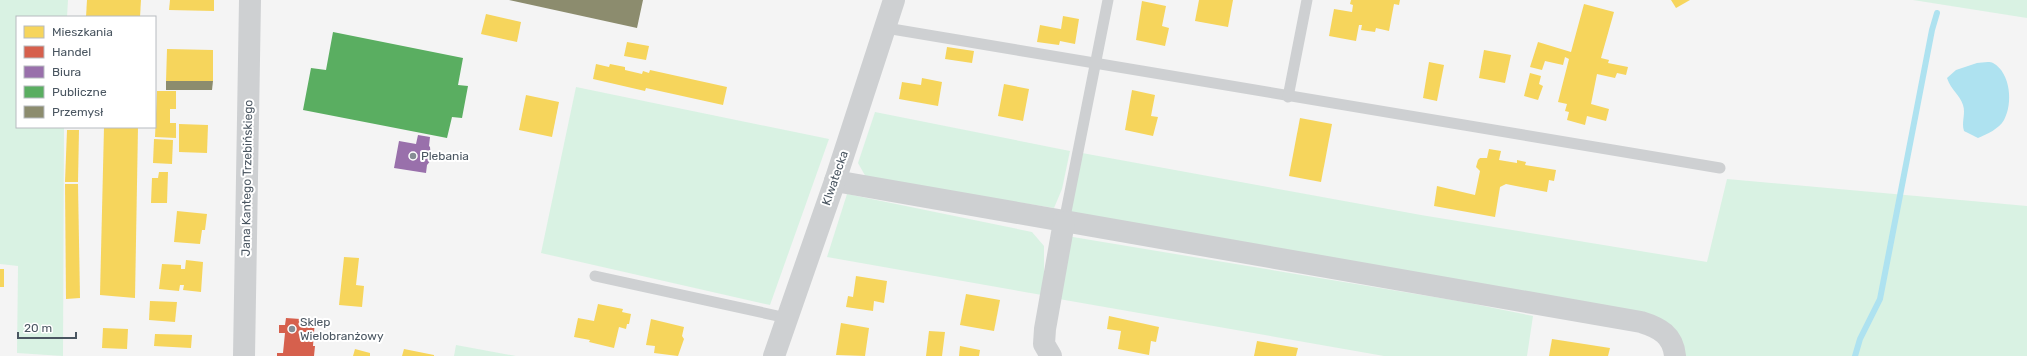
<svg xmlns="http://www.w3.org/2000/svg" width="2027" height="356" viewBox="0 0 2027 356" font-family="Rubik,sans-serif">
	<rect width="100%" height="100%" fill="#f4f4f4"/>
	<g fill="#d9f2e3">
		<path d="M0 0H68L67 17H17V127H64L63 356 17 353 18 266 0 264Z"/>
		<path d="M1913 0H2027V18Z"/>
		<path d="M576 87 829 139 770 305 541 253Z"/>
		<path d="M875 112 1070 151 1062 189 1054 208 867 179 858 163Z"/>
		<path d="M1082 153 1421 215 1707 262 1727 179 2027 206V356H1682L1669 326 1066 219Z"/>
		<path d="M847 194 1032 232 1044 246V282L1042 295 827 257Z"/>
		<path d="M1067 236 1464 302 1533 316 1527 356H1384L1059 299Z"/>
		<path d="M456 345 516 356H454Z"/>
	</g>
	<path fill="#aee2f0" d="M1977 63C1981 63 1989 61 1993 63 2011 73 2013 104 2004 120 1999 129 1987 134 1978 138L1964 131C1961 122 1966 114 1963 105 1960 95 1951 90 1947 78L1956 70Z"/>
	<g fill="#f6d55c">
		<path d="M87 0H141L140 17H86Z"/>
		<path d="M170 0H214V11L169 10Z"/>
		<path d="M1199 0H1233L1228 27 1195 21Z"/>
		<path d="M1351 0H1400L1399 5 1394 4 1389 31 1376 28 1375 32 1361 30 1362 25H1359L1356 41 1329 36 1334 9 1352 12 1353 5 1350 4Z"/>
		<path d="M1671 0H1690L1676 8Z"/>
		<path d="M1142 1 1166 6 1162 26 1169 28 1165 46 1136 40Z"/>
		<path d="M1584 4 1614 12 1601 58 1609 60 1608 63 1628 67 1626 75 1617 73 1615 78 1597 74 1591 104 1609 109 1606 121 1587 116 1585 125 1567 120 1569 112 1565 111 1567 104 1558 102 1569 59 1565 57 1563 65 1545 61 1542 70 1530 67 1538 42 1571 52Z"/>
		<path d="M486 14 521 22 517 42 481 34Z"/>
		<path d="M1063 16 1079 19 1075 44 1060 41 1059 45 1037 42 1040 25 1061 29Z"/>
		<path d="M627 42 649 46 646 60 624 56Z"/>
		<path d="M947 47 974 51 972 63 945 59Z"/>
		<path d="M167 49 213 50V81H166Z"/>
		<path d="M1484 50 1511 55 1505 83 1479 78Z"/>
		<path d="M1429 62 1444 65 1437 101 1423 98Z"/>
		<path d="M596 64 609 67 610 64 625 67V70L642 74 643 71 649 73 650 70 727 87 723 105 646 88 645 91 593 79Z"/>
		<path d="M1530 73 1541 76 1539 84 1543 86 1538 100 1524 96Z"/>
		<path d="M922 78 942 82 938 106 899 99 902 82 921 85Z"/>
		<path d="M1004 84 1029 89 1023 121 998 116Z"/>
		<path d="M1132 90 1155 95 1151 116 1158 117 1153 136 1125 130Z"/>
		<path d="M157 91H176V109H170V123H176V138L155 137Z"/>
		<path d="M526 95 559 102 552 137 519 130Z"/>
		<path d="M1300 118 1332 124 1321 182 1289 176Z"/>
		<path d="M179 124 208 125 207 153 179 152Z"/>
		<path d="M104 127H138L135 298 100 295Z"/>
		<path d="M67 130H79L78 182H65Z"/>
		<path d="M154 139 173 140 172 164 153 163Z"/>
		<path d="M1489 149 1501 151 1499 160 1517 163V160L1526 162 1525 165 1556 170 1554 181 1549 180 1547 192 1506 184 1500 187 1495 217 1434 206 1437 186 1475 195 1480 171 1476 167 1478 160 1480 158H1487Z"/>
		<path d="M159 172H168L167 203H151L152 178H158Z"/>
		<path d="M65 184H78L80 298 66 299Z"/>
		<path d="M177 211 207 214 205 230H202L200 244 174 242Z"/>
		<path d="M344 257 359 258 356 285 364 286 362 307 339 305Z"/>
		<path d="M186 260 203 262 201 292 183 290 184 285H180L179 291 159 289 162 264 181 265V269H185Z"/>
		<rect x="0" y="269" width="4" height="18"/>
		<path d="M856 276 887 281 884 303 874 301 873 311 846 307 848 296 853 297Z"/>
		<path d="M966 294 1000 300 994 331 960 325Z"/>
		<path d="M150 301 177 302 175 322 149 320Z"/>
		<path d="M598 304 623 309 622 312 631 314 629 324H627L626 329 619 327 614 348 589 342 590 340 574 337 578 318 594 321Z"/>
		<path d="M1109 316 1159 327 1156 342 1151 341 1149 355 1118 349 1121 331 1107 329Z"/>
		<path d="M651 319 684 327 682 336 684 339 678 356 654 353 655 346 646 345Z"/>
		<path d="M841 323 869 328 865 356 836 355Z"/>
		<path d="M103 328 128 329 127 349 102 348Z"/>
		<path d="M929 331 945 332 942 356H926Z"/>
		<path d="M155 334 192 335 191 348 154 346Z"/>
		<path d="M1552 339 1610 348 1608 356H1549Z"/>
		<path d="M1257 341 1298 348 1296 356H1254Z"/>
		<path d="M960 346 980 350 979 356H959Z"/>
		<path d="M355 349 370 353V356H353Z"/>
		<path d="M404 349 434 355V356H402Z"/>
	</g>
	<path fill="#d6604d" d="M286 318 315 320 313 346H315L314 356H277V353H283L285 333H279V325H285Z"/>
	<path fill="#9970ab" d="M418 135 430 137 429 146 430 147 431 160 427 165 426 173 394 168 399 141 416 144Z"/>
	<path fill="#5aae61" d="M333 32 463 58 458 85 468 86 462 118 452 117 447 138 303 110 311 68 326 70Z"/>
	<g fill="#8c8c6e">
		<path d="M509 0H643L637 28Z"/>
		<path d="M166 81H213L212 90H166Z"/>
	</g>
	<g fill="none" stroke-linecap="round" stroke-linejoin="round">
		<path stroke="#aee2f0" stroke-width="6" d="M1855 356 1860 339 1880 299 1932 30 1937 13"/>
		<g stroke="#ced0d2" stroke-width="11">
			<path d="M886 28 1720 168"/>
			<path d="M1288 97 1307 0"/>
			<path d="M1064 222 1108 0"/>
			<path d="M595 276 787 318"/>
		</g>
		<g stroke="#ced0d2" stroke-width="22">
			<path d="M835 181 1641 322C1660 328 1673 335 1675 356"/>
			<path d="M244 356 250 0"/>
			<path d="M774 356 835 181 894 0"/>
			<path d="M1051 356 1044 344 1045 329 1064 222"/>
		</g>
	</g>
	<g fill="#868d94" stroke="#fff" stroke-width="1.5">
		<circle cx="413" cy="156" r="4"/>
		<circle cx="292" cy="329" r="4"/>
	</g>
	<g text-anchor="middle" dominant-baseline="central" stroke-width="4" stroke-linejoin="round" paint-order="stroke">
		<g font-size="12" fill="#4a5661" stroke="#fff" text-anchor="start">
			<text x="421" y="156">Plebania</text>
			<text x="300" y="322">Sklep<tspan x="300" dy="14">Wielobranżowy</tspan></text>
		</g>
		<g font-size="12" fill="#4a5661" stroke="#fff">
			<text transform="translate(247 178) rotate(-89)">Jana Kantego Trzebińskiego</text>
			<text transform="translate(835 178) rotate(-71)">Klwatecka</text>
		</g>
	</g>
	<rect x="16" y="16" width="140" height="112" fill="#ffffff" stroke="#b7bbc0"/>
	<rect x="24" y="26" width="20" height="12" fill="#f6d55c" stroke="#b7bbc0"/>
	<text x="52" y="36" font-size="12" fill="#4a5661">Mieszkania</text>
	<rect x="24" y="46" width="20" height="12" fill="#d6604d" stroke="#b7bbc0"/>
	<text x="52" y="56" font-size="12" fill="#4a5661">Handel</text>
	<rect x="24" y="66" width="20" height="12" fill="#9970ab" stroke="#b7bbc0"/>
	<text x="52" y="76" font-size="12" fill="#4a5661">Biura</text>
	<rect x="24" y="86" width="20" height="12" fill="#5aae61" stroke="#b7bbc0"/>
	<text x="52" y="96" font-size="12" fill="#4a5661">Publiczne</text>
	<rect x="24" y="106" width="20" height="12" fill="#8c8c6e" stroke="#b7bbc0"/>
	<text x="52" y="116" font-size="12" fill="#4a5661">Przemysł</text>
	<path d="M18 332v6h58v-6" fill="none" stroke="#4a5661" stroke-width="2"/>
	<text x="24" y="332" font-size="12" fill="#4a5661" stroke="#ffffff" stroke-width="3" paint-order="stroke">20 m</text>
</svg>
